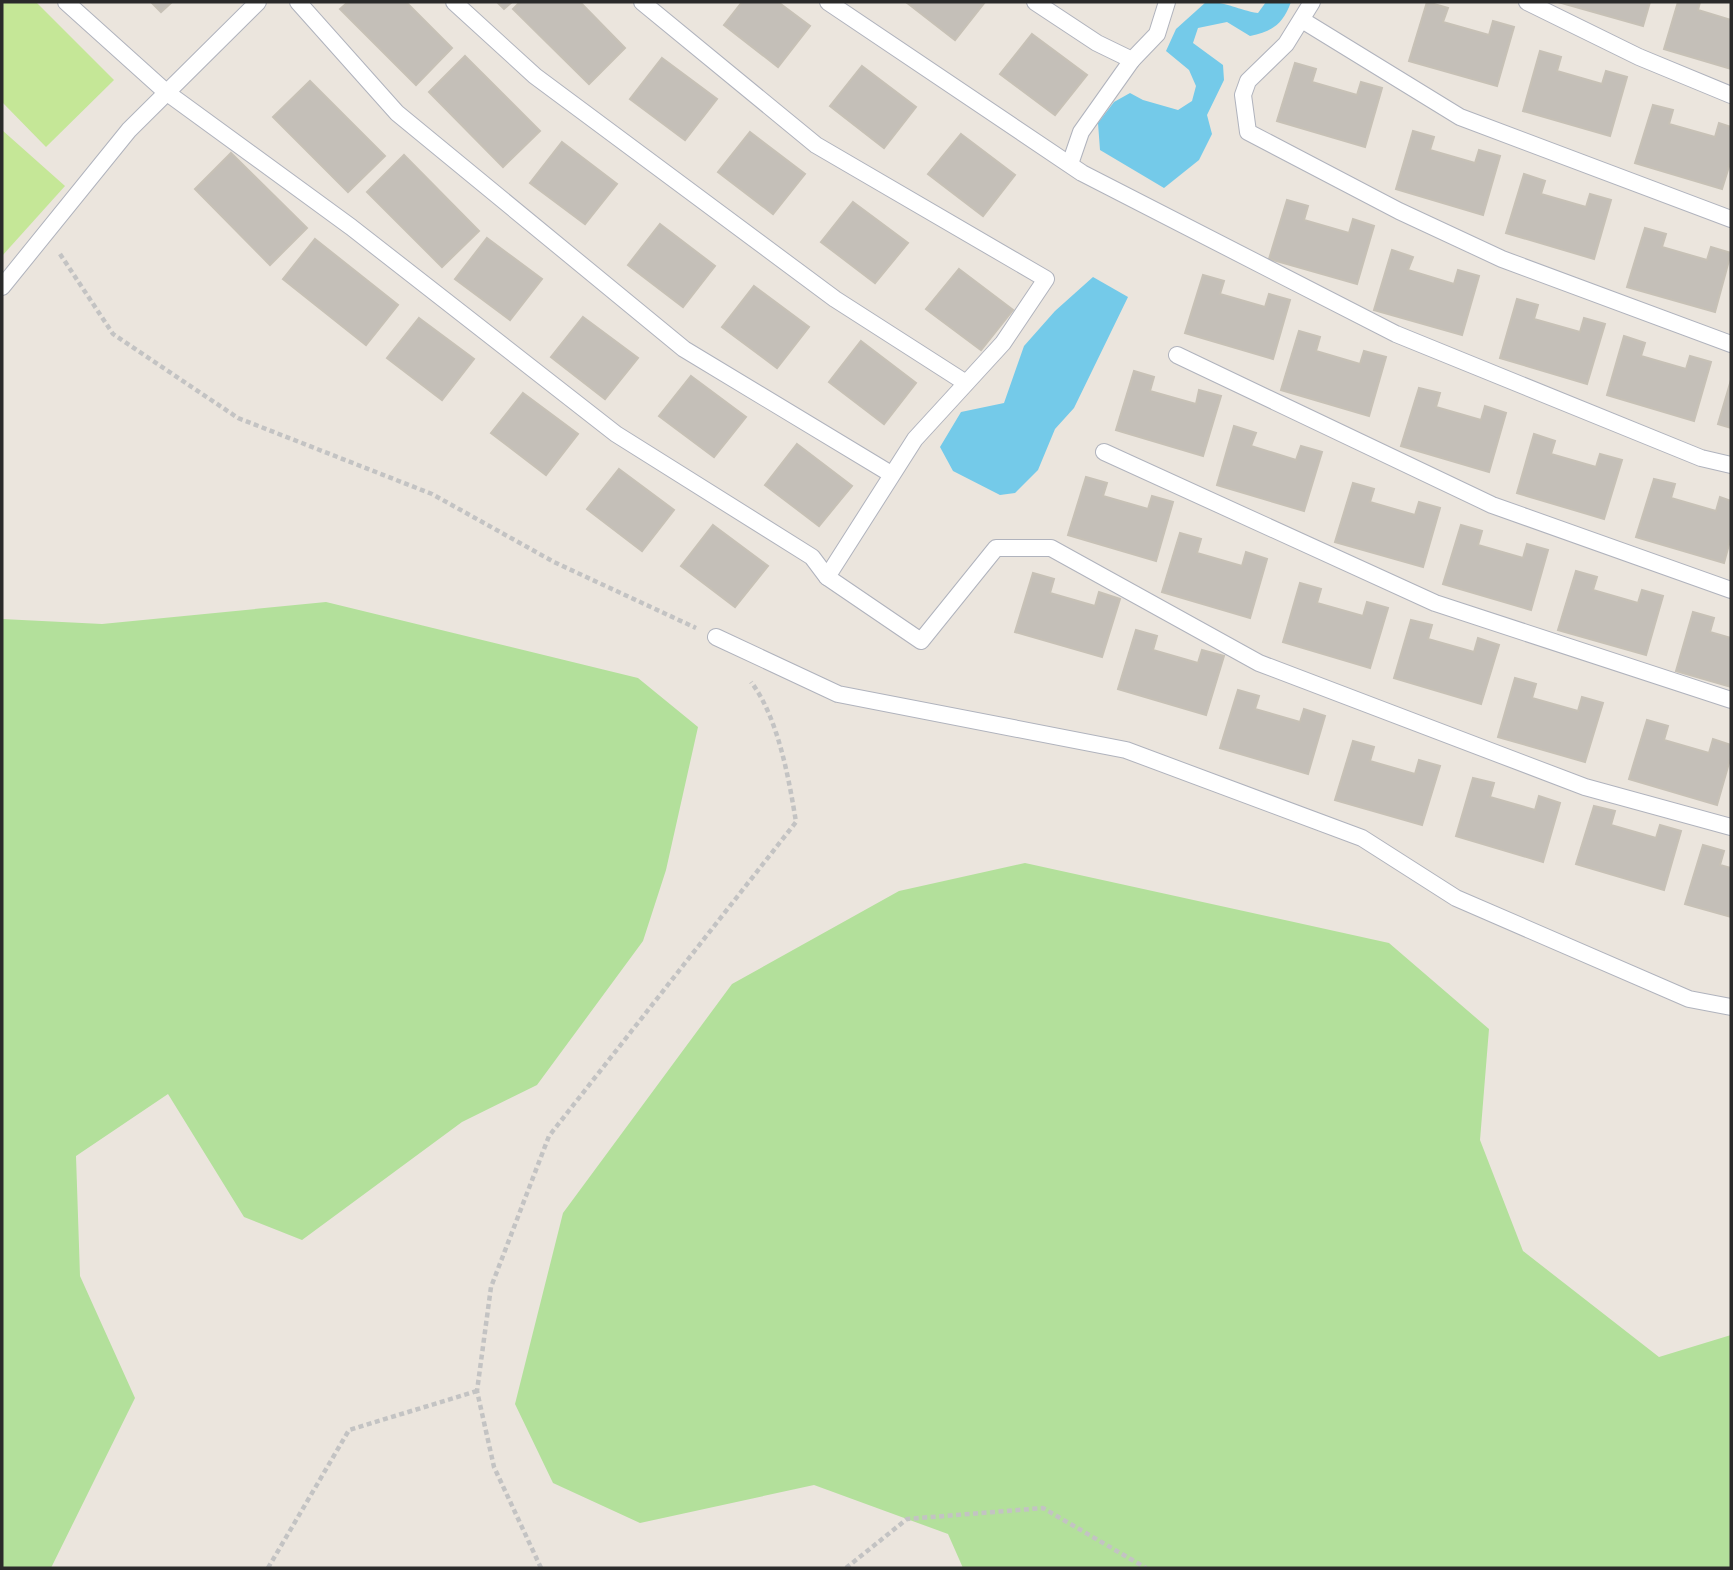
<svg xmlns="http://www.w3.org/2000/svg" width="1733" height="1570" viewBox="0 0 1733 1570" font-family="Manrope,sans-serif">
	<rect width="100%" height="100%" fill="#ebe5dd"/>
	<g fill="#b3e09b">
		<path d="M326 602 638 678 698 727 666 870 643 941 537 1085 462 1122 302 1240 244 1217 168 1094 76 1156 80 1276 135 1398 51 1568H2V619L102 624Z"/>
		<path d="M1025 863 1389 943 1489 1029 1480 1140 1523 1251 1659 1357 1731 1335V1568H963L948 1534 814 1485 640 1523 553 1483 515 1404 563 1213 732 984 899 891Z"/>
	</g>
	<g fill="#c5e797">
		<path d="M2 2H36L114 80 46 147 2 102Z"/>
		<path d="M2 130 65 186 2 256Z"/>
	</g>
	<g fill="#74cae9">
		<path d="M1206 2C1229 2 1237 10 1258 13L1266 2H1291C1283 24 1273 31 1250 36L1227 22 1198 28 1193 43 1223 65 1224 80 1207 115 1212 134 1199 160 1164 188 1100 150 1098 123 1114 102 1130 93 1143 100 1178 110 1192 101 1196 86 1189 70 1166 51 1176 29Z"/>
		<path d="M1093 277 1128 297 1074 408 1055 429 1038 470 1015 493 1000 495 953 471 940 447 961 412 1004 403 1024 346 1055 311Z"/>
	</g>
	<g fill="#c4bfb8" stroke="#c7c1b6" stroke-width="2">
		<path d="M151 2H172L161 12Z"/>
		<path d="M348 2H406L452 48 416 85 340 9Z"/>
		<path d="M497 2H512L504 9Z"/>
		<path d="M520 2H580L625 48 589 84 513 9Z"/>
		<path d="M742 2H778L810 26 778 67 724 25Z"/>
		<path d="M906 2H985L955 40Z"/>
		<path d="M1427 2 1448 8 1443 22 1489 35 1493 21 1514 27 1497 86 1409 61Z"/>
		<path d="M1558 2H1650L1643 26Z"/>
		<path d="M1678 2H1700L1698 10 1731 20V69L1664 49Z"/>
		<path d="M1032 34 1087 75 1055 115 1000 74Z"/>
		<path d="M1540 51 1561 57 1557 71 1602 84 1606 71 1627 77 1610 136 1523 111Z"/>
		<path d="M465 56 540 131 503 167 429 92Z"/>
		<path d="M662 58 717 99 685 140 630 99Z"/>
		<path d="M1295 63 1316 69 1312 82 1357 95 1361 82 1382 88 1365 147 1277 121Z"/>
		<path d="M862 66 916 107 884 148 830 106Z"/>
		<path d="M310 81 385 156 348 192 273 117Z"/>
		<path d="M1653 105 1673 110 1669 124 1715 137 1719 123 1731 127V160L1722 189 1635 163Z"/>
		<path d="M1413 131 1434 137 1430 150 1475 163 1479 150 1500 156 1483 215 1396 189Z"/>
		<path d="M750 132 805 174 773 214 718 172Z"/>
		<path d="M961 134 1015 175 983 216 928 174Z"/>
		<path d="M562 142 617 184 585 224 530 183Z"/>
		<path d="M231 153 307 228 270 265 195 189Z"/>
		<path d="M404 155 479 231 442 267 367 192Z"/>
		<path d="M1524 174 1545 181 1541 194 1586 207 1590 194 1611 200 1594 259 1506 233Z"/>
		<path d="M1287 200 1308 206 1304 220 1349 233 1353 219 1374 226 1357 284 1269 259Z"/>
		<path d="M853 202 908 243 875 283 821 242Z"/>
		<path d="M660 224 715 266 683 307 628 265Z"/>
		<path d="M1645 228 1666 234 1662 247 1707 260 1711 247 1731 253 1715 312 1627 287Z"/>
		<path d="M487 238 542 279 510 320 455 279Z"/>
		<path d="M315 239 398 305 366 345 283 279Z"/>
		<path d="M1392 250 1413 257 1408 270 1454 284 1458 270 1479 276 1462 335 1374 310Z"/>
		<path d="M959 269 1013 310 981 350 926 309Z"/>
		<path d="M1203 275 1224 281 1220 294 1265 307 1269 294 1290 300 1273 359 1185 333Z"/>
		<path d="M754 286 809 327 777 368 722 327Z"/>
		<path d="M1517 299 1538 305 1534 319 1580 332 1584 318 1605 324 1587 384 1500 358Z"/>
		<path d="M583 317 638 358 605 399 551 357Z"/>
		<path d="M419 318 474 359 442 400 387 358Z"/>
		<path d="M1299 331 1320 337 1316 351 1360 364 1364 351 1386 357 1369 416 1281 390Z"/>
		<path d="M1624 336 1645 343 1641 356 1686 369 1690 356 1711 362 1694 421 1607 395Z"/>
		<path d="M861 341 916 383 884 424 829 382Z"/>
		<path d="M1134 371 1154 377 1150 391 1196 404 1199 390 1221 396 1203 456 1116 430Z"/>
		<path d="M691 376 746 417 714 457 659 416Z"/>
		<path d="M1731 380V428L1718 424Z"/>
		<path d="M1419 388 1440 393 1436 407 1481 420 1485 406 1506 413 1489 472 1401 446Z"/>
		<path d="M523 393 578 434 546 475 491 433Z"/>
		<path d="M1234 426 1256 433 1251 446 1296 460 1301 446 1322 452 1304 511 1217 485Z"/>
		<path d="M1534 434 1555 441 1551 454 1596 467 1600 454 1622 460 1604 519 1517 493Z"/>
		<path d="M797 444 852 486 819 526 765 485Z"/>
		<path d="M619 469 674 510 642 551 587 509Z"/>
		<path d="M1086 477 1107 483 1103 496 1148 509 1152 496 1173 502 1156 561 1068 535Z"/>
		<path d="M1654 479 1675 484 1671 498 1716 511 1720 497 1731 501V537L1724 563 1636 537Z"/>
		<path d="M1353 483 1374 489 1370 502 1415 515 1419 502 1440 508 1423 567 1335 542Z"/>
		<path d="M713 525 768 566 735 607 681 566Z"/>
		<path d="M1461 525 1482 531 1478 545 1523 558 1527 544 1548 550 1531 610 1443 584Z"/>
		<path d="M1180 533 1201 539 1197 553 1242 566 1246 552 1267 559 1250 618 1162 592Z"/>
		<path d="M1576 571 1597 577 1593 590 1638 603 1642 590 1663 596 1646 655 1558 630Z"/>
		<path d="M1033 573 1054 579 1050 593 1095 606 1099 592 1120 599 1102 657 1015 632Z"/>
		<path d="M1300 583 1321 589 1317 603 1363 616 1367 602 1388 608 1370 668 1283 642Z"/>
		<path d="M1693 612 1714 618 1710 632 1731 638V687L1676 671Z"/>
		<path d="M1411 620 1432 625 1428 639 1474 652 1478 638 1499 645 1481 704 1394 678Z"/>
		<path d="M1136 630 1157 636 1153 650 1198 663 1202 650 1224 656 1206 715 1118 689Z"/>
		<path d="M1515 678 1536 684 1532 698 1578 711 1582 697 1603 703 1585 762 1498 737Z"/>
		<path d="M1238 690 1259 696 1255 709 1300 722 1304 709 1325 716 1308 774 1220 748Z"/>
		<path d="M1647 720 1668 726 1664 740 1709 753 1713 739 1731 745V756L1717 805 1629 779Z"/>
		<path d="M1353 741 1374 747 1370 761 1415 774 1419 760 1440 766 1422 825 1335 800Z"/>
		<path d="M1473 778 1494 783 1490 797 1535 810 1539 796 1560 803 1543 862 1456 836Z"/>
		<path d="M1594 806 1615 811 1611 825 1656 838 1660 825 1681 831 1664 890 1576 864Z"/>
		<path d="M1703 845 1724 851 1720 865 1731 868V917L1685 904Z"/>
	</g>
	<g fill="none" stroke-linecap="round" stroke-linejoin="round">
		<defs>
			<g id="lane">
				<path d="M66 2 166 92 351 227 616 434 812 557 827 577"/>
				<path d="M298 2 397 113 684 349 891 474"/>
				<path d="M454 2 535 76 835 299 966 383"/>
				<path d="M642 2 816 145 1046 279 1003 343 915 439 827 577 921 641 996 548H1051L1259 663 1585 787 1731 827"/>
				<path d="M828 2 1082 173 1396 334 1701 458 1731 465"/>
				<path d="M1035 2 1097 43 1132 60"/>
				<path d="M1312 2 1286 44 1248 81 1243 95 1248 132 1399 211 1502 259 1731 344"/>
				<path d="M1527 2 1639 57 1731 95"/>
				<path d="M1302 20 1460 117 1731 219"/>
				<path d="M1070 164 1081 132 1132 60 1157 34 1167 2"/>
				<path d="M2 287 129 130 258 2"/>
				<path d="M1177 355 1492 505 1731 590"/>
				<path d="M1104 452 1435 603 1731 700"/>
				<path d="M716 637 838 694 1126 750 1362 838 1456 898 1689 999 1731 1007"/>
			</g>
		</defs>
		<use href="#lane" stroke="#b0b3bd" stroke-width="18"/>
		<g stroke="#c3c3c3" stroke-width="4.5" stroke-dasharray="5 3.5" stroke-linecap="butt">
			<path d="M60 254 113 334 238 418 432 494 554 562 696 628"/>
			<path d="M268 1568 349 1430 477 1391"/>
			<path d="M541 1568 494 1467 477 1391 491 1287 549 1136 796 822C789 779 778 717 751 682"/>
			<path d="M846 1568 907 1519 1043 1508 1146 1568"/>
		</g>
		<use href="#lane" stroke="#fff" stroke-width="16"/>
	</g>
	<rect width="1733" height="1570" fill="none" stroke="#2a2a2a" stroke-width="7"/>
</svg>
